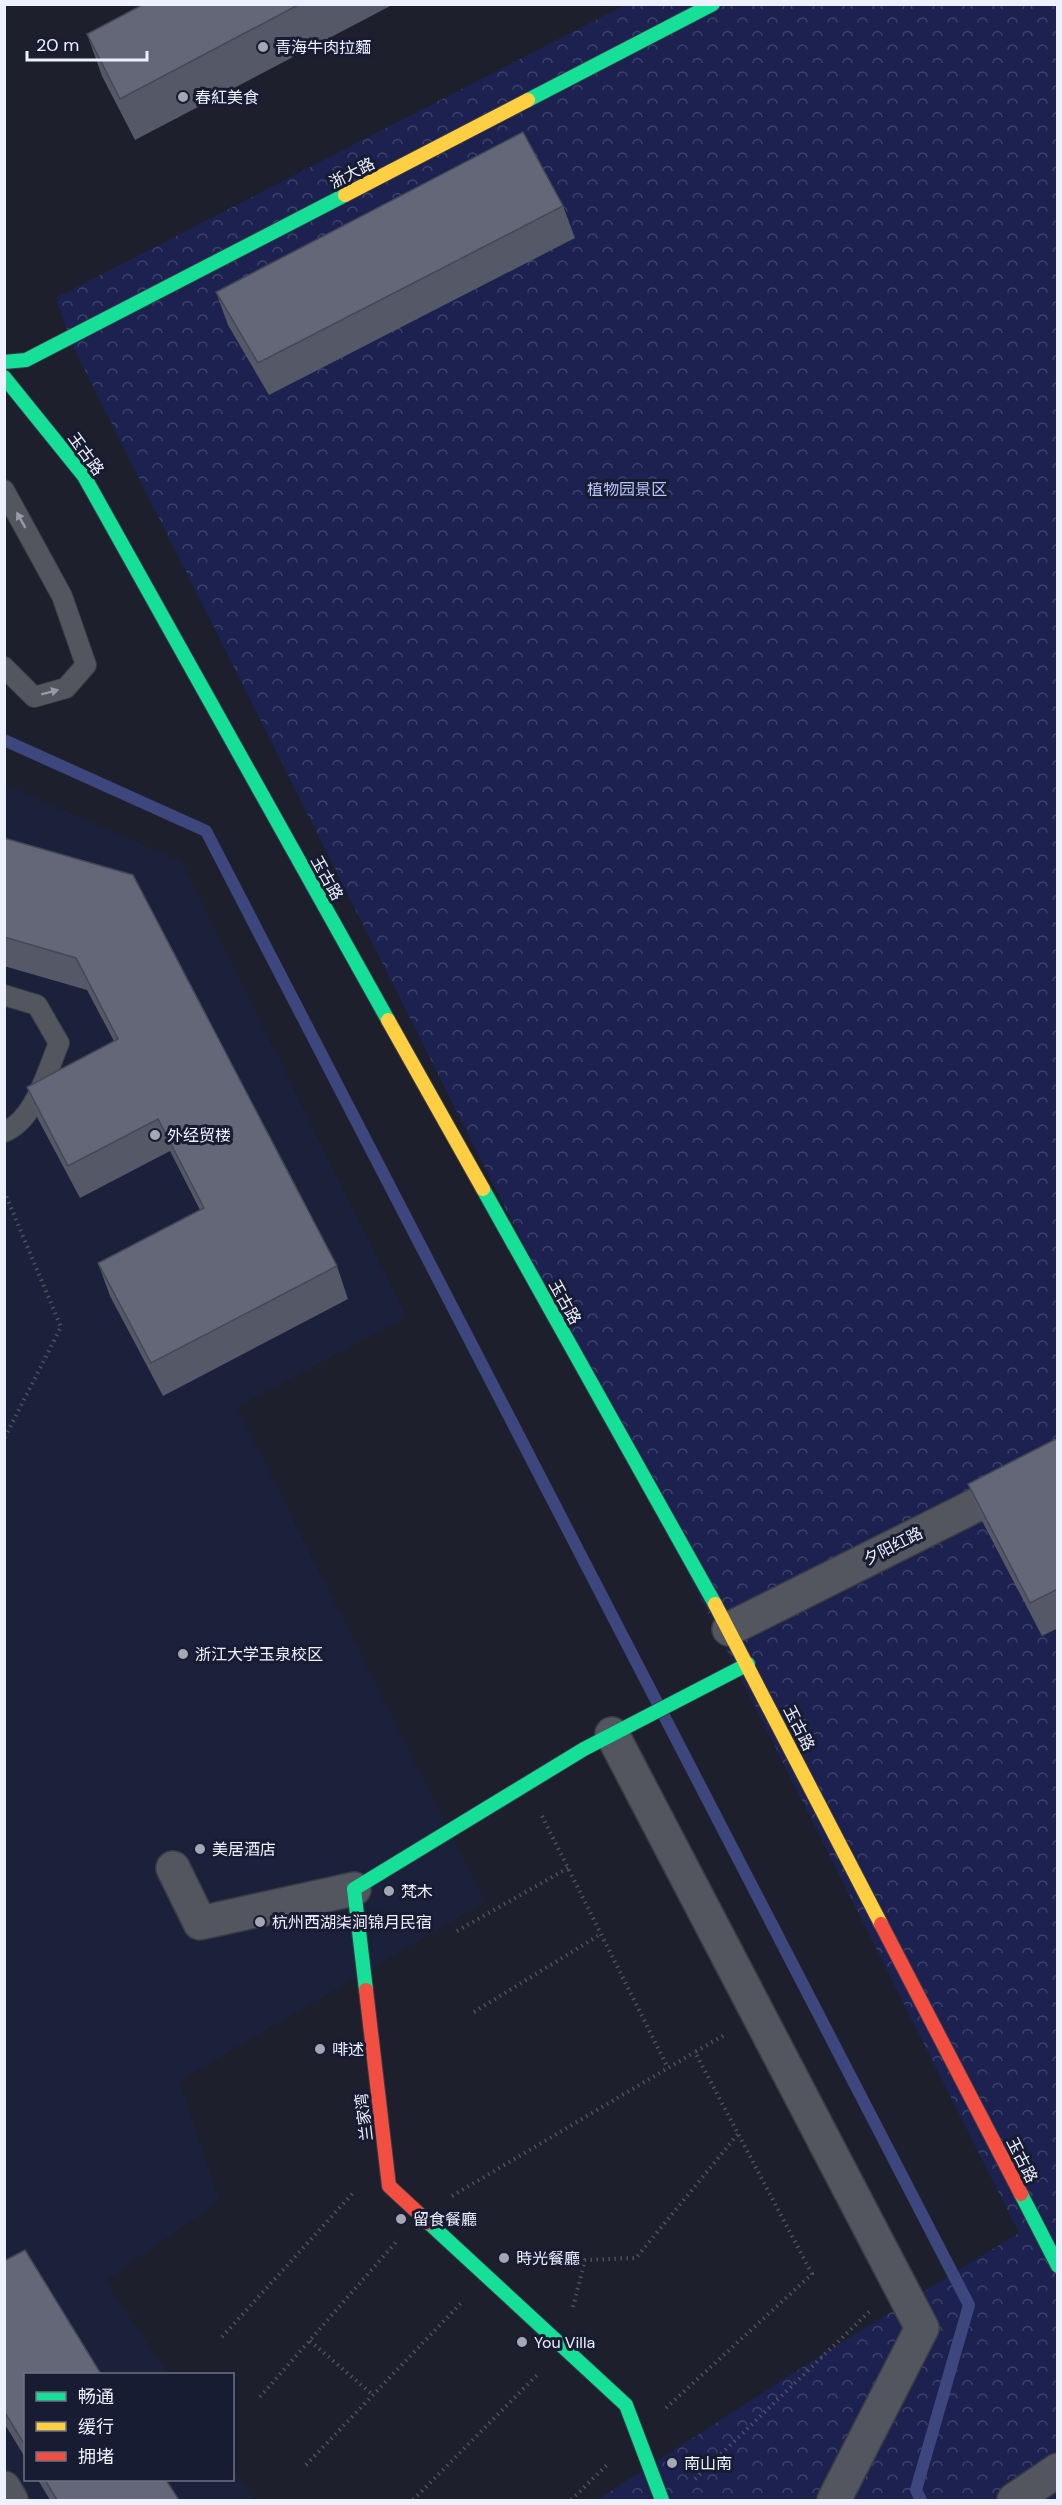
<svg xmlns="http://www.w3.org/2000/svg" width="1062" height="2505" viewBox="0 0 1062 2505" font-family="'DM Sans','Noto Sans SC',sans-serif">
	<defs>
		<pattern id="park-crowns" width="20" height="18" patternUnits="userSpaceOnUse" patternTransform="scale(1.5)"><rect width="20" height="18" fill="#1c2150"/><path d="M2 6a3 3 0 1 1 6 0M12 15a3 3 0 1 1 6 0" fill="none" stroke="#3d426a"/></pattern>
	</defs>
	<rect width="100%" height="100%" fill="#1d202c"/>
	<path fill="#1b213b" d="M4 784 182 862 406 1317 237 1407 485 1902 179 2081 219 2201 105 2281 168 2374H26V2480H232L233 2469 254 2500H5Z"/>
	<path fill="url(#park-crowns)" d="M625 5H1057V2500H597L823 2354 1019 2233 72 344 56 298Z"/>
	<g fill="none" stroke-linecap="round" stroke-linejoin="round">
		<path stroke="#3d467d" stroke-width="12" d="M4 740 206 831 969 2305 916 2490 921 2500"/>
		<defs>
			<g id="lane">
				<path d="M4 490 62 596 86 665 66 688 34 697 4 667"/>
				<path d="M4 995 37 1005 59 1043C47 1071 35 1120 4 1132"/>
			</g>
			<g id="street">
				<path d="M729 1629 1058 1464"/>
				<path d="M612 1734 922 2328 834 2500"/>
				<path d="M173 1868 200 1923 354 1889"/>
				<path d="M4 2488 11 2500"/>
				<path d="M1014 2500 1058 2470"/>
			</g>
			<g id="fast">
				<path d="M528 100 713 4"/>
				<path d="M4 362 26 360 345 195"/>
				<path d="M4 377 84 476 388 1020"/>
				<path d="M483 1189 715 1604"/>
				<path d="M366 1990 354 1889 584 1749 748 1664"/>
				<path d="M1021 2194 1058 2266"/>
				<path d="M429 2223 626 2405 662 2500"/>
			</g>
			<g id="slow">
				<path d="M345 195 528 100"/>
				<path d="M388 1020 483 1189"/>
				<path d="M715 1604 881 1924"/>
			</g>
			<g id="jam">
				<path d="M881 1924 1021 2194"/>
				<path d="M366 1990 389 2186 429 2223"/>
			</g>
		</defs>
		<use href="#lane" stroke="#3a3c46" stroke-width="22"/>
		<use href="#street" stroke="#3a3c46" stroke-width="36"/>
		<use href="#fast" stroke="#3a3c46" stroke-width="16"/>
		<use href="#slow" stroke="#3a3c46" stroke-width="16"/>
		<use href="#jam" stroke="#3a3c46" stroke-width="16"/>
		<g stroke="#4f525b" stroke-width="4" stroke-dasharray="1.5 4.5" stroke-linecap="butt">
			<path d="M4 1191 61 1327 4 1439"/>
			<path d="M542 1816 668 2068"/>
			<path d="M457 1931 568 1868"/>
			<path d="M474 2012 601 1934"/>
			<path d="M452 2196 695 2052"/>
			<path d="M573 2307 585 2260 636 2258 738 2134"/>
			<path d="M222 2337 353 2193"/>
			<path d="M310 2341 373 2395"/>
			<path d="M260 2397 396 2242"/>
			<path d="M666 2408 812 2274 695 2052 726 2034"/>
			<path d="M306 2465 461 2303"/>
			<path d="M695 2479 871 2310"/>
			<path d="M413 2500 537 2375"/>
			<path d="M571 2500 609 2463"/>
		</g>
		<use href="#lane" stroke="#53565f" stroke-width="20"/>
		<use href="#street" stroke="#53565f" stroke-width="33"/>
		<use href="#fast" stroke="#16e098" stroke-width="14"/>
		<use href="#slow" stroke="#ffcf43" stroke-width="14"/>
		<use href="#jam" stroke="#f24e42" stroke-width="14"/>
	</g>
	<g fill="#555967">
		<path d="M144 4H394L135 140 102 76 87 34Z"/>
		<path d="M563 206 575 238 269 395 228 325 216 292Z"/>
		<path d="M4 838 337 1266 348 1299 163 1396 110 1296 98 1263 200 1210 170 1151 80 1198 38 1119 27 1087 114 1041 87 990 4 966Z"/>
		<path d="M1058 1438V1628L1042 1636 980 1517 968 1484Z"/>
		<path d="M4 2261 26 2374V2459L4 2423Z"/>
		<path d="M38 2480H166L179 2500H50Z"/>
	</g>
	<g fill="#636778" stroke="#454854" stroke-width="1.5">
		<path d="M144 4H300L120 99 87 34Z"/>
		<path d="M523 132 563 206 258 363 216 292Z"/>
		<path d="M4 838 133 875 337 1266 151 1363 98 1263 204 1208 158 1119 68 1166 27 1087 118 1039 76 958 4 937Z"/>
		<path d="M1058 1438V1589L1030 1603 968 1484Z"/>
		<path d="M25 2250 101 2374H26V2447L4 2411V2261Z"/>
		<path d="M45 2480H166L179 2500H57Z"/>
	</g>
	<defs><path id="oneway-solid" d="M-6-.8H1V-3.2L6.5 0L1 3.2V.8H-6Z" transform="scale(1.5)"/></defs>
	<g fill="#989ba6">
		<use href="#oneway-solid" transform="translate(21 520) rotate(-119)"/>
		<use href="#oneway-solid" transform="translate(50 692) rotate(-15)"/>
	</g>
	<g fill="#a4a7b4" stroke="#171c32" stroke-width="2">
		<circle cx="263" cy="47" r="6"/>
		<circle cx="183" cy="97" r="6"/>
		<circle cx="155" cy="1135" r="6"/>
		<circle cx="183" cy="1654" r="6"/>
		<circle cx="200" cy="1849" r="6"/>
		<circle cx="389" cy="1891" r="6"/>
		<circle cx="260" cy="1922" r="6"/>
		<circle cx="320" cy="2049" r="6"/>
		<circle cx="401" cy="2219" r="6"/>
		<circle cx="504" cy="2258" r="6"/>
		<circle cx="522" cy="2342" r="6"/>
		<circle cx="672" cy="2463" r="6"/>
	</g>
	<g text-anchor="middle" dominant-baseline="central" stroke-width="6" stroke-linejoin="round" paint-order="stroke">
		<g font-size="16" fill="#edf0fd" stroke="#171c32" text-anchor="start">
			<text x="275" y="47">青海牛肉拉麵</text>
			<text x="195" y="97">春紅美食</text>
			<text x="167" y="1135">外经贸楼</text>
			<text x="195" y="1654">浙江大学玉泉校区</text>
			<text x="212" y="1849">美居酒店</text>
			<text x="401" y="1891">梵木</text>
			<text x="272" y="1922">杭州西湖柒涧锦月民宿</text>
			<text x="332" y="2049">啡述</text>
			<text x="413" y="2219">留食餐廳</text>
			<text x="516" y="2258">時光餐廳</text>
			<text x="534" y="2342">You Villa</text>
			<text x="684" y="2463">南山南</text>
		</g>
		<g font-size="16" fill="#edf0fd" stroke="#171c32">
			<text transform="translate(352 173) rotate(-27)">浙大路</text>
			<text transform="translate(86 454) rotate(54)">玉古路</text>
			<text transform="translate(327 878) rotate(61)">玉古路</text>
			<text transform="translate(565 1302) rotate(61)">玉古路</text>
			<text transform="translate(893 1546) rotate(-27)">夕阳红路</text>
			<text transform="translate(799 1728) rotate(63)">玉古路</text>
			<text transform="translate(364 2117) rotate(-97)">兰家湾</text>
			<text transform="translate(1022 2160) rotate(63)">玉古路</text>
		</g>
		<g font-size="16" fill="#b9c5fb" stroke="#171c32">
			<text x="627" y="489">植物园景区</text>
		</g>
	</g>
	<rect width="1062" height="2505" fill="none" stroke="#edf0fd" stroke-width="12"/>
	<rect x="24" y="2373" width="210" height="108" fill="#171c32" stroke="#6d7183" stroke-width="1.5"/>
	<rect x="36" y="2392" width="30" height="9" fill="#16e098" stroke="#6d7183" stroke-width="1.5"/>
	<text x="78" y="2403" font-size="18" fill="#edf0fd">畅通</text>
	<rect x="36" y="2422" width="30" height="9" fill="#ffcf43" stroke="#6d7183" stroke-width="1.5"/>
	<text x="78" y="2433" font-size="18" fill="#edf0fd">缓行</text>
	<rect x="36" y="2452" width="30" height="9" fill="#f24e42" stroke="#6d7183" stroke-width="1.5"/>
	<text x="78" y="2463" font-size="18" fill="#edf0fd">拥堵</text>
	<path d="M27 51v9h120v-9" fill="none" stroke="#edf0fd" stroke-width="3"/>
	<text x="36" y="51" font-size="18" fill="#edf0fd" stroke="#171c32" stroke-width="4.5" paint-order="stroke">20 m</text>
</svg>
